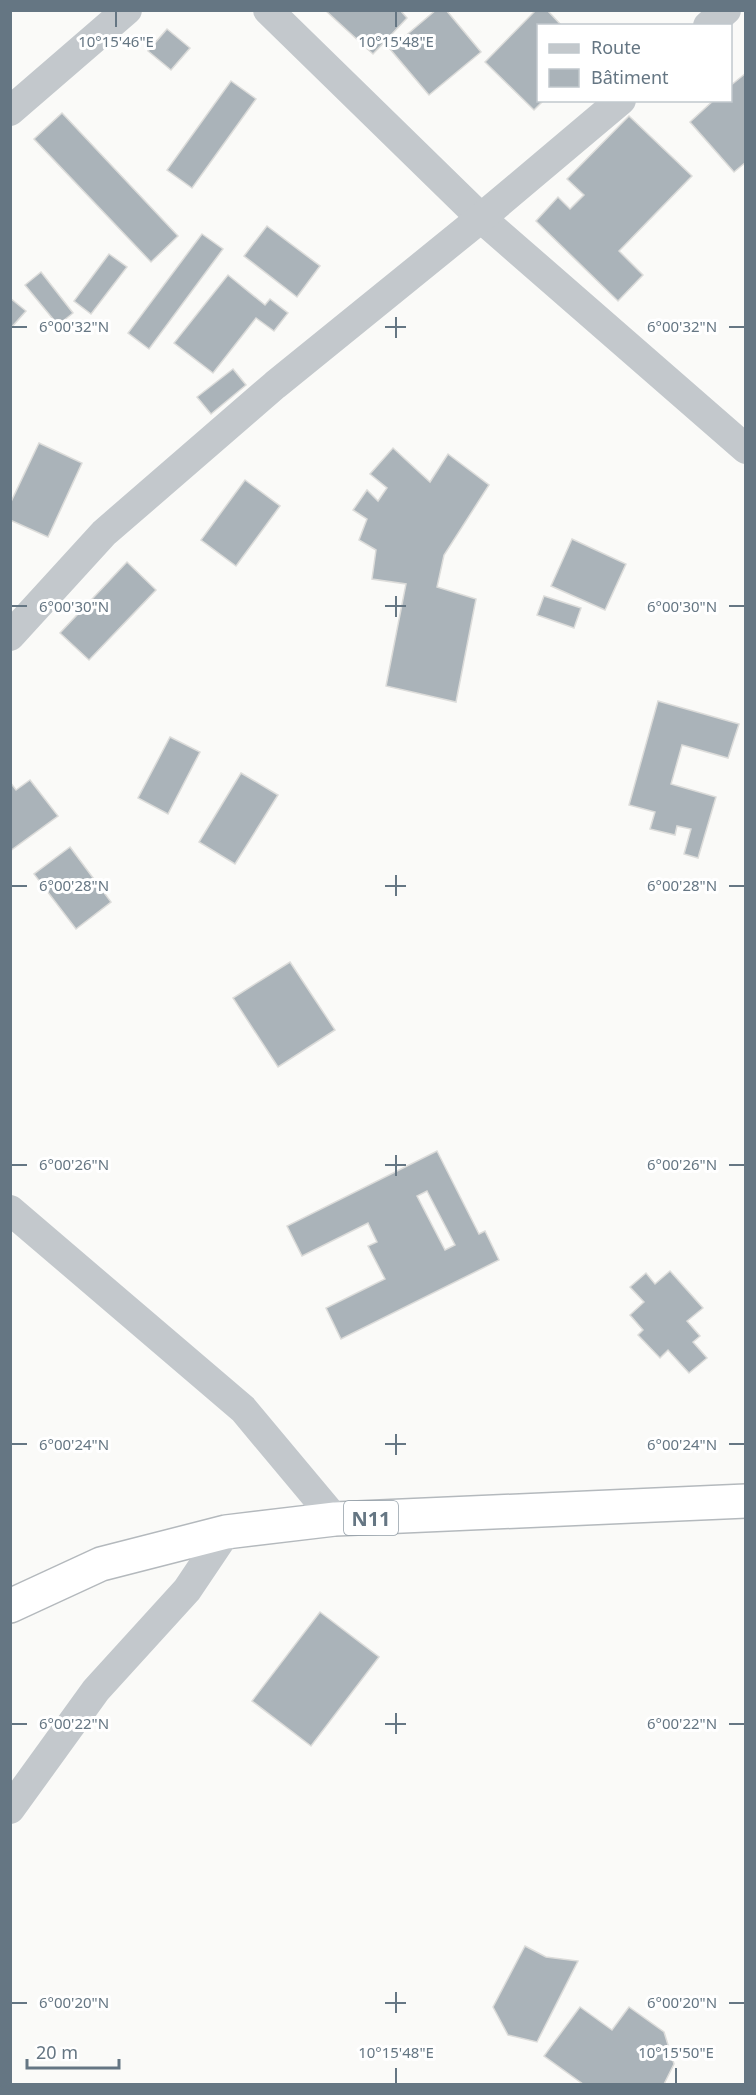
<svg xmlns="http://www.w3.org/2000/svg" width="756" height="2095" viewBox="0 0 756 2095" font-family="'Noto Sans',sans-serif">
	<rect width="100%" height="100%" fill="#fafaf8"/>
	<g fill="#aab3b9" stroke="#dcdcda" stroke-width="1.5" fill-rule="evenodd">
		<path d="M325 10H400L407 18 373 54Z"/>
		<path d="M436 10H446L481 52 429 95 390 49Z"/>
		<path d="M536 10H547L562 26H538V100H544L534 110 485 62Z"/>
		<path d="M167 29 190 48 171 70 148 51Z"/>
		<path d="M746 73V162L734 172 690 122 714 100H730V86Z"/>
		<path d="M231 81 256 99 192 188 167 170Z"/>
		<path d="M62 113 178 236 151 262 34 139Z"/>
		<path d="M629 116 692 176 619 251 643 275 618 301 536 221 558 197 570 209 584 195 567 179Z"/>
		<path d="M267 226 320 266 297 297 244 256Z"/>
		<path d="M202 234 223 249 149 349 128 333Z"/>
		<path d="M109 254 127 267 91 314 74 301Z"/>
		<path d="M41 272 73 313 58 325 25 285Z"/>
		<path d="M228 275 265 305 270 299 288 313 274 331 256 318 213 373 174 343Z"/>
		<path d="M10 298 26 311 10 329Z"/>
		<path d="M233 369 246 385 211 414 197 397Z"/>
		<path d="M39 443 82 463 48 537 10 520V504Z"/>
		<path d="M393 448 430 482 448 454 489 485 444 555 437 587 476 599 456 702 386 686 406 584 372 579 376 550 359 540 367 519 353 510 367 490 378 501 387 488 370 474Z"/>
		<path d="M245 480 280 506 236 566 201 540Z"/>
		<path d="M572 539 626 564 605 610 551 586Z"/>
		<path d="M127 562 156 590 89 660 60 633Z"/>
		<path d="M544 596 581 608 574 628 537 615Z"/>
		<path d="M658 701 739 724 728 758 682 745 671 784 716 797 698 858 684 854 691 829 677 826 675 835 650 829 655 812 629 805Z"/>
		<path d="M170 737 200 752 168 814 138 798Z"/>
		<path d="M241 773 278 795 235 864 199 842Z"/>
		<path d="M30 780 58 816 10 851V782L16 790Z"/>
		<path d="M70 847 111 902 76 929 34 874Z"/>
		<path d="M290 962 335 1030 278 1067 233 998Z"/>
		<path d="M437 1151 479 1234 485 1231 499 1260 341 1339 326 1308 385 1279 368 1246 377 1242 368 1223 302 1256 287 1226ZM427 1191 455 1245 445 1250 417 1196Z"/>
		<path d="M670 1271 703 1308 687 1321 700 1336 693 1342 707 1358 689 1373 668 1350 660 1358 638 1335 643 1330 630 1315 644 1302 630 1287 646 1273 655 1284Z"/>
		<path d="M320 1612 379 1657 311 1746 252 1701Z"/>
		<path d="M525 1946 546 1957 578 1961 537 2042 508 2035 493 2007Z"/>
		<path d="M580 2007 612 2030 629 2007 664 2032 674 2064 664 2084H583L544 2056Z"/>
	</g>
	<g fill="none" stroke-linecap="round" stroke-linejoin="round">
		<defs>
			<path id="highway" d="M10 1606 101 1564 226 1532 335 1519 746 1501"/>
		</defs>
		<use href="#highway" stroke="#b4b9bd" stroke-width="36"/>
		<g stroke="#c3c8cc" stroke-width="30">
			<path d="M268 10 481 218 746 449"/>
			<path d="M708 26 726 10"/>
			<path d="M10 111 127 10"/>
			<path d="M10 636 104 533 275 385 481 218 621 100"/>
			<path d="M10 1210 243 1409 335 1519"/>
			<path d="M10 1809 96 1690 187 1590 226 1532"/>
		</g>
		<use href="#highway" stroke="#fff" stroke-width="33"/>
	</g>
	<path fill="none" stroke="#657683" stroke-width="2" d="M116 12V27M396 12V27M396 317V338M12 327H27M385 327H406M729 327H744M396 596V617M12 606H27M385 606H406M729 606H744M396 875V896M12 886H27M385 886H406M729 886H744M396 1155V1176M12 1165H27M385 1165H406M729 1165H744M396 1434V1455M12 1444H27M385 1444H406M729 1444H744M396 1713V1734M12 1724H27M385 1724H406M729 1724H744M396 1992V2013M12 2003H27M385 2003H406M729 2003H744M396 2068V2083M676 2068V2083"/>
	<g text-anchor="middle" dominant-baseline="central" stroke-width="6" stroke-linejoin="round" paint-order="stroke">
		<rect fill="#fff" stroke="#939fa8" stroke-width="1.5" x="344" y="1501" width="54" height="34" rx="4.5"/>
		<g font-size="20" font-weight="bold" fill="#657683">
			<text x="371" y="1518">N11</text>
		</g>
	</g>
	<g font-size="15" text-anchor="middle" fill="#657683" stroke="#fff" stroke-width="6" stroke-linejoin="round" paint-order="stroke">
		<text x="116" y="47">10°15'46"E</text>
		<text x="396" y="47">10°15'48"E</text>
		<text x="74" y="332">6°00'32"N</text>
		<text x="682" y="332">6°00'32"N</text>
		<text x="74" y="612">6°00'30"N</text>
		<text x="682" y="612">6°00'30"N</text>
		<text x="74" y="891">6°00'28"N</text>
		<text x="682" y="891">6°00'28"N</text>
		<text x="74" y="1170">6°00'26"N</text>
		<text x="682" y="1170">6°00'26"N</text>
		<text x="74" y="1450">6°00'24"N</text>
		<text x="682" y="1450">6°00'24"N</text>
		<text x="74" y="1729">6°00'22"N</text>
		<text x="682" y="1729">6°00'22"N</text>
		<text x="74" y="2008">6°00'20"N</text>
		<text x="682" y="2008">6°00'20"N</text>
		<text x="396" y="2058">10°15'48"E</text>
		<text x="676" y="2058">10°15'50"E</text>
	</g>
	<rect width="756" height="2095" fill="none" stroke="#657683" stroke-width="24"/>
	<rect x="537" y="24" width="195" height="78" fill="#ffffff" stroke="#c1c8cd" stroke-width="1.5"/>
	<rect x="549" y="44" width="30" height="9" fill="#c3c8cc" stroke="#c1c8cd" stroke-width="1.5"/>
	<text x="591" y="54" font-size="18" fill="#657683">Route</text>
	<rect x="549" y="69" width="30" height="18" fill="#aab3b9" stroke="#c1c8cd" stroke-width="1.5"/>
	<text x="591" y="84" font-size="18" fill="#657683">Bâtiment</text>
	<path d="M27 2059v9h92v-9" fill="none" stroke="#657683" stroke-width="3"/>
	<text x="36" y="2059" font-size="18" fill="#657683" stroke="#ffffff" stroke-width="4.5" paint-order="stroke">20 m</text>
</svg>
